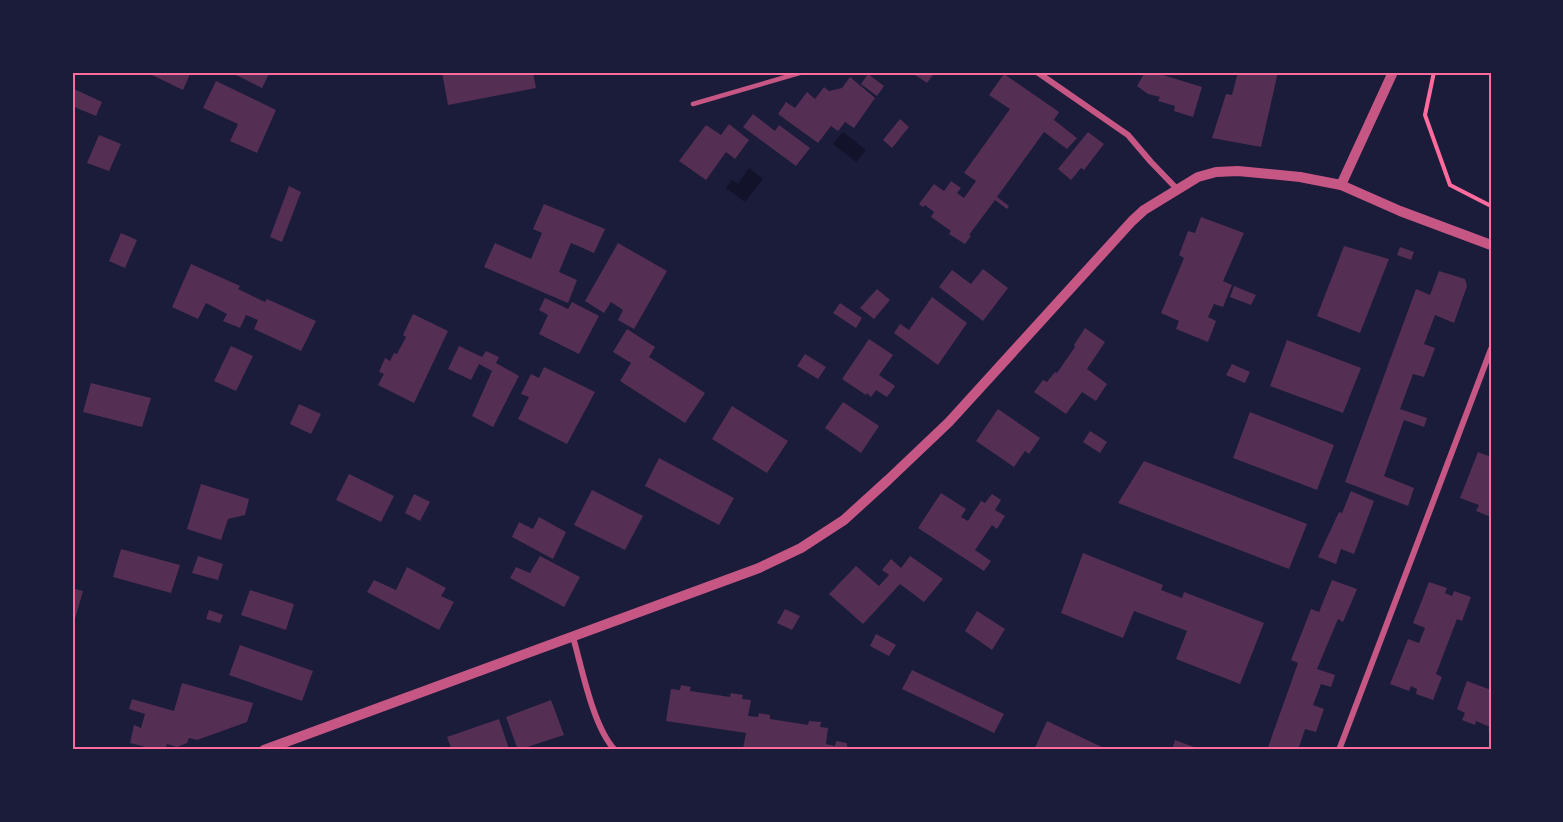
<svg xmlns="http://www.w3.org/2000/svg" width="1563" height="822" viewBox="0 0 1563 822" font-family="Raleway,sans-serif">
	<rect width="100%" height="100%" fill="#1b1b3a"/>
	<g fill="#12122b">
		<path d="M843 132 866 150 856 162 833 144Z"/>
		<path d="M749 168 763 179 745 202 726 188 732 180 738 184Z"/>
	</g>
	<g fill="#542f53">
		<path d="M153 72H191L183 90 152 75Z"/>
		<path d="M230 72H270L262 88Z"/>
		<path d="M442 72H533L536 88 448 105Z"/>
		<path d="M911 72H935L927 83Z"/>
		<path d="M1145 72H1153L1202 87 1193 117 1174 111 1175 106 1158 101 1160 97 1148 94 1137 86Z"/>
		<path d="M1238 72H1278L1261 147 1212 138 1226 94 1232 95Z"/>
		<path d="M868 74 884 86 877 96 861 84Z"/>
		<path d="M1004 74 1059 112 1054 120 1077 138 1067 149 1044 132 997 197 1009 206 1007 209 995 200 969 235 971 236 965 244 949 234 951 231 931 217 934 212 925 205 923 207 919 204 934 184 944 191 951 181 961 188 957 193 964 198 976 181 964 173 1010 109 989 95Z"/>
		<path d="M850 77 875 98 854 128 845 122 838 131 831 126 818 143 778 114 786 102 795 108 807 92 815 99 824 87 829 91 842 88Z"/>
		<path d="M216 81 276 110 257 153 230 141 238 124 203 108Z"/>
		<path d="M72 88 102 102 96 116 72 106Z"/>
		<path d="M753 114 775 131 779 125 810 148 796 166 743 127Z"/>
		<path d="M900 119 909 127 892 148 883 140Z"/>
		<path d="M729 124 749 140 735 159 726 152 706 180 679 161 706 125 721 135Z"/>
		<path d="M1088 132 1104 144 1084 170 1081 168 1071 180 1058 169Z"/>
		<path d="M99 135 121 144 109 171 87 163Z"/>
		<path d="M289 186 301 192 282 242 270 237Z"/>
		<path d="M544 204 605 229 594 253 571 243 559 272 577 280 568 303 484 267 495 243 531 259 542 233 533 229Z"/>
		<path d="M1201 217 1244 233 1223 281 1232 285 1223 307 1214 304 1208 317 1216 321 1208 342 1176 329 1179 321 1161 313 1184 258 1179 255 1188 231 1195 233Z"/>
		<path d="M121 233 137 240 125 268 109 261Z"/>
		<path d="M618 243 667 271 634 329 618 320 623 310 611 302 604 313 585 301Z"/>
		<path d="M1344 246 1389 259 1360 333 1317 316Z"/>
		<path d="M1400 247 1414 252 1411 260 1397 255Z"/>
		<path d="M191 264 240 286 238 289 265 302 267 299 316 321 301 351 254 329 258 320 246 315 240 328 223 321 227 314 206 303 198 319 172 307Z"/>
		<path d="M983 269 1008 288 983 321 939 287 952 270 971 284Z"/>
		<path d="M1439 271 1465 279 1467 286 1454 323 1435 315 1424 344 1435 348 1424 377 1413 374 1400 409 1427 418 1424 427 1404 420 1384 476 1414 488 1408 506 1345 482 1416 289 1430 295Z"/>
		<path d="M1234 286 1256 295 1251 305 1230 297Z"/>
		<path d="M877 289 890 300 874 319 860 308Z"/>
		<path d="M932 297 967 323 938 365 894 333 900 324 909 330Z"/>
		<path d="M545 298 568 309 572 302 599 316 579 354 539 334 548 315 539 310Z"/>
		<path d="M840 303 862 318 856 328 833 313Z"/>
		<path d="M413 314 448 331 414 403 378 385 384 374 379 372 385 358 390 361 394 353 397 354 406 337 403 335Z"/>
		<path d="M1085 328 1105 342 1087 369 1107 384 1096 401 1082 392 1066 414 1034 392 1043 380 1047 382 1055 372 1057 373 1075 347 1074 345Z"/>
		<path d="M627 329 655 347 649 357 705 393 685 423 620 381 631 363 613 352Z"/>
		<path d="M869 339 893 355 879 375 895 386 887 397 876 390 871 397 867 393 866 395 842 379Z"/>
		<path d="M1287 340 1361 368 1343 413 1270 386Z"/>
		<path d="M231 346 253 356 236 391 214 381Z"/>
		<path d="M459 346 482 357 486 351 499 357 496 363 519 376 493 427 472 416 492 371 479 364 471 380 448 369Z"/>
		<path d="M805 354 826 367 818 379 797 366Z"/>
		<path d="M1232 364 1250 372 1245 383 1226 375Z"/>
		<path d="M544 367 595 392 567 444 518 419 529 397 521 394 531 374 539 378Z"/>
		<path d="M91 383 151 398 142 427 83 412Z"/>
		<path d="M843 402 879 426 861 453 825 428Z"/>
		<path d="M299 404 321 414 311 434 290 424Z"/>
		<path d="M732 406 788 441 767 473 712 439Z"/>
		<path d="M998 409 1040 438 1029 454 1025 451 1014 467 976 441Z"/>
		<path d="M1250 412 1334 445 1317 490 1233 458Z"/>
		<path d="M1090 431 1107 442 1100 453 1083 442Z"/>
		<path d="M1478 452 1491 457V517L1476 511 1479 505 1460 498Z"/>
		<path d="M659 458 734 498 719 525 645 486Z"/>
		<path d="M1144 461 1307 524 1289 569 1118 503Z"/>
		<path d="M349 474 394 496 381 522 336 500Z"/>
		<path d="M201 484 249 499 245 515 228 519 221 540 187 529Z"/>
		<path d="M592 490 643 516 625 550 574 525Z"/>
		<path d="M1351 491 1374 501 1354 554 1341 549 1336 564 1318 557 1339 512 1342 513Z"/>
		<path d="M941 493 966 509 961 517 968 521 981 501 985 503 992 494 1001 500 995 510 1005 516 997 529 992 525 975 550 991 561 984 571 918 528Z"/>
		<path d="M414 494 430 502 420 521 405 513Z"/>
		<path d="M539 517 566 532 553 559 512 537 519 522 533 529Z"/>
		<path d="M121 549 180 565 171 593 113 577Z"/>
		<path d="M1083 553 1163 585 1161 590 1182 598 1184 592 1264 623 1240 684 1176 659 1187 631 1134 611 1123 638 1061 613Z"/>
		<path d="M198 556 223 564 218 580 192 573Z"/>
		<path d="M540 556 580 577 564 607 510 578 516 567 530 573Z"/>
		<path d="M910 556 943 579 924 602 900 584 863 624 829 594 856 566 879 586 889 575 882 570 891 559 901 568Z"/>
		<path d="M407 567 446 588 441 596 454 602 439 630 367 592 374 580 396 590Z"/>
		<path d="M1332 580 1357 589 1343 622 1338 619 1317 669 1335 675 1331 687 1321 684 1313 705 1324 709 1316 732 1305 729 1298 750H1267L1298 663 1291 660 1311 609 1319 612Z"/>
		<path d="M1429 582 1447 588 1445 593 1452 596 1454 591 1471 597 1462 621 1457 619 1436 674 1442 677 1433 700 1416 694 1417 689 1411 686 1409 691 1390 684 1408 639 1419 643 1425 628 1413 623Z"/>
		<path d="M72 588 83 591 75 619 72 618Z"/>
		<path d="M250 590 294 604 286 630 241 615Z"/>
		<path d="M785 609 800 616 792 630 777 623Z"/>
		<path d="M209 610 223 615 220 623 206 619Z"/>
		<path d="M977 611 1005 629 992 650 965 631Z"/>
		<path d="M876 634 896 645 889 656 870 646Z"/>
		<path d="M240 645 313 671 302 701 229 675Z"/>
		<path d="M912 670 1004 714 994 733 902 689Z"/>
		<path d="M1467 681 1491 690V731L1488 730 1490 727 1476 721 1475 725 1462 720 1465 713 1457 709Z"/>
		<path d="M182 683 253 703 247 722 197 740 189 738 187 743 177 747 167 744 165 750H157L130 743 134 725 141 728 145 714 129 709 132 699 174 711Z"/>
		<path d="M681 685 691 687 690 691 730 697 731 693 743 695 742 699 751 700 748 716 758 717 759 713 770 715V719L808 725 809 721 821 722 820 727 828 728 826 744 835 746 836 741 847 743V748L854 750 743 749 746 733 666 721 671 689 680 690Z"/>
		<path d="M551 700 564 735 518 750 506 717Z"/>
		<path d="M499 719 509 749 452 750 447 737Z"/>
		<path d="M1047 721 1108 750H1034Z"/>
		<path d="M1175 740 1202 750H1172Z"/>
	</g>
	<g fill="none" stroke-linecap="round" stroke-linejoin="round">
		<path stroke="#ff6b9d" stroke-width="4" d="M1434 72 1425 115 1450 185 1491 206"/>
		<path stroke="#c65784" stroke-width="4.5" d="M693 104 803 72"/>
		<g stroke="#c65784" stroke-width="6">
			<path d="M1037 72 1128 135 1151 162 1178 190"/>
			<path d="M573 637C582 668 593 727 615 750"/>
			<path d="M1339 750 1491 349"/>
		</g>
		<g stroke="#c65784" stroke-width="10">
			<path d="M1341 185 1393 72"/>
			<path d="M264 750 759 568 801 548 844 520 888 480 949 422 1132 221 1144 210 1198 177 1216 172 1238 171 1300 177 1341 185 1400 211 1491 245"/>
		</g>
	</g>
	<rect width="1563" height="822" fill="none" stroke="#1b1b3a" stroke-width="147"/>
	<rect x="74" y="74" width="1416" height="674" fill="none" stroke="#ff6b9d" stroke-width="2"/>
</svg>
